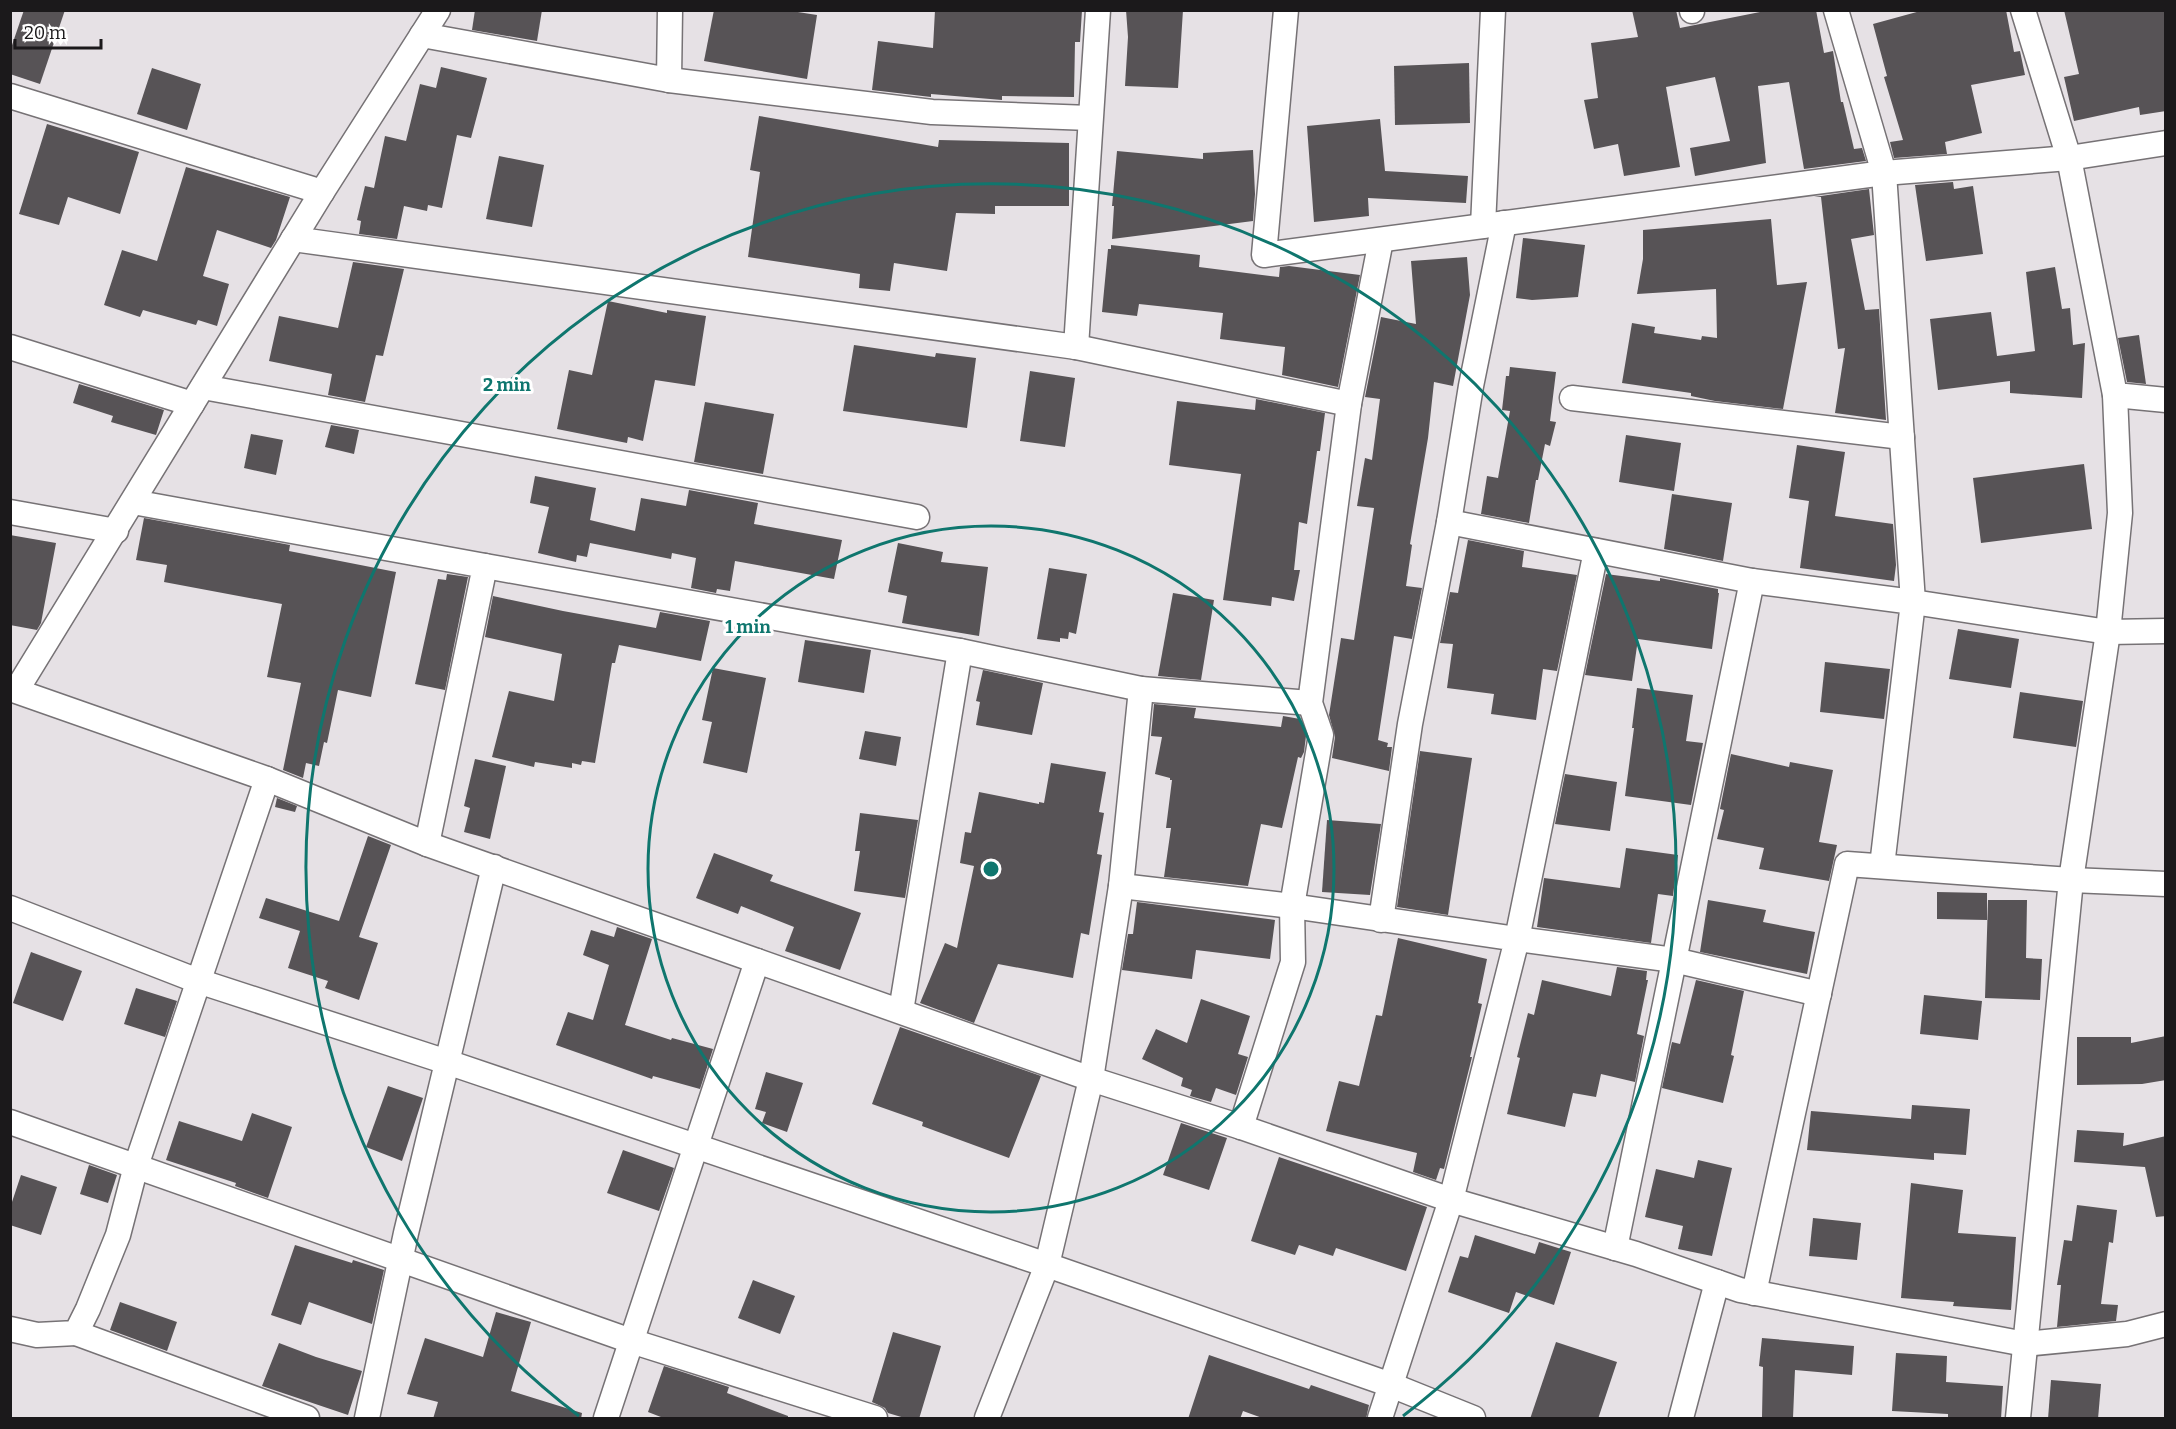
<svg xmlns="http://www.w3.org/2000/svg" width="2176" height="1429" viewBox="0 0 2176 1429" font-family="Bitter,serif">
	<rect width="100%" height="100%" fill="#e6e1e5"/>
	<g fill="#575356">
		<path d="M24 10H65L40 84 10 74V51Z"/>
		<path d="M475 10H542L537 41 472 30Z"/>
		<path d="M714 10H785L817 15 807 79 704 61Z"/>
		<path d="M935 10H1082L1080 42H1075L1074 97 1002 96V100L931 94V97L872 90 878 41 933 48Z"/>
		<path d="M1126 10H1183L1178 88 1125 86 1128 37Z"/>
		<path d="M1632 10H1676L1680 28 1770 10H1816L1824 53 1833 51 1841 102H1843L1854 149 1862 148 1866 161 1804 169 1789 82 1758 86 1766 163 1695 176 1690 148 1730 141 1715 77 1666 87 1680 167 1624 176 1618 144 1594 149 1584 100 1598 98 1591 43 1638 37Z"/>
		<path d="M1924 10H2006L2014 52 2020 51 2025 75 1971 85 1982 133 1945 142 1947 154 1894 158 1890 142 1903 140 1884 77 1887 76 1873 24Z"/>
		<path d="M2064 10H2166V111L2140 115 2139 107 2074 121 2064 77 2079 74Z"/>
		<path d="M1469 63 1470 123 1395 125 1394 66Z"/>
		<path d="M441 67 487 78 471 138 457 135 442 208 428 205 427 211 404 206 397 239 359 234 361 221 357 220 365 186 374 188 385 136 406 141 420 84 436 88Z"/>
		<path d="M152 68 201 84 187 130 137 114Z"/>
		<path d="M759 116 938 147 939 140 1069 143V206H995V214L956 213 947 271 894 263 890 291 859 288 860 274 748 257 760 172 750 170Z"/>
		<path d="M1380 119 1385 171 1468 176 1466 203 1368 198 1369 216 1314 222 1307 126Z"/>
		<path d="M47 124 139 152 120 214 68 197 59 225 19 214Z"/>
		<path d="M1253 150 1255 194 1253 221 1112 239 1114 206H1112L1117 151 1203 159V153Z"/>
		<path d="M499 156 544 165 532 227 486 219Z"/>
		<path d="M186 167 290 197 276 240 271 248 217 230 203 276 229 284 217 326 198 320 196 325 143 310 140 317 104 305 122 250 157 261Z"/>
		<path d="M1953 182 1954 189 1973 186 1983 254 1926 261 1915 185Z"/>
		<path d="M1869 189 1874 235 1851 239 1865 310 1879 309 1886 420 1835 413 1845 348 1838 349 1821 197H1814Z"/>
		<path d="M1771 219 1777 285 1807 282 1783 409 1715 401 1691 396V393L1622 383 1632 323 1655 327 1654 333 1701 340 1702 336 1717 338 1716 289 1637 294 1643 259V230Z"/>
		<path d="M1523 238 1585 245 1578 297 1532 300 1516 298Z"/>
		<path d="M1111 245 1200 255 1199 267 1279 277 1280 267 1289 266 1360 275 1338 387 1282 375 1285 347 1220 339 1223 313 1139 304 1137 316 1102 312 1108 249H1111Z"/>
		<path d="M1467 257 1470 295 1453 386 1434 382 1428 438 1410 544 1412 545 1406 586 1422 588 1412 639 1394 636 1378 740 1388 743 1387 747H1392L1389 771 1332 758 1335 737 1329 715 1341 638 1354 640 1374 508 1357 506 1365 458 1372 460 1380 399 1365 397 1381 317 1416 324 1411 261Z"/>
		<path d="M353 262 404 269 383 356 376 355 365 402 328 395 332 374 269 361 279 316 338 328Z"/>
		<path d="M2055 267 2062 309 2070 308 2073 345 2085 343 2082 398 2010 393V381L1938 390 1930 319 1991 312 1997 356 2035 351 2026 272Z"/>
		<path d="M608 301 667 313V310L706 316 695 386 655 380 643 441 628 437 627 443 557 429 569 370 592 375Z"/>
		<path d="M2139 335 2146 384 2127 382 2118 338Z"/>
		<path d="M854 345 935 357 936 353 976 358 967 428 843 411Z"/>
		<path d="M1510 367 1556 372 1550 421 1556 422 1550 446 1545 444 1538 480H1536L1529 523 1481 514 1487 476 1498 478 1510 411 1502 410 1506 376H1509Z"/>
		<path d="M1030 371 1075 378 1065 447 1020 441Z"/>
		<path d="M79 384 164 410 156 435 111 422 113 416 73 403Z"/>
		<path d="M1256 399 1325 413 1320 451H1317L1307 524 1299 522 1294 570H1300L1294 601 1272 597 1271 606 1223 600 1241 474 1169 465 1177 401 1255 410Z"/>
		<path d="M705 402 774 414 763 474 694 462Z"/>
		<path d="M331 425 359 430 354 454 325 447Z"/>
		<path d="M251 434 283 440 276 475 244 468Z"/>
		<path d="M1626 435 1681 443 1674 491 1619 482Z"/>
		<path d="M1797 445 1845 452 1835 516 1893 524 1896 565 1894 581 1800 568 1809 501 1789 498Z"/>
		<path d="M2084 464 2092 529 1981 543 1973 478Z"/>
		<path d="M535 476 596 488 590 520 635 531 641 498 686 506 689 490 758 503 754 524 842 540 834 579 735 561 730 591 717 589 716 593 691 588 696 558 672 553 671 559 590 543 587 557 577 555 576 562 538 553 549 507 530 503Z"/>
		<path d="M1672 494 1732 503 1723 561 1664 549Z"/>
		<path d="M144 518 290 545 289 551 396 572 371 697 338 690 327 743 324 742 319 766 306 763 303 778 283 770 301 683 267 677 282 604 164 582 167 565 136 560Z"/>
		<path d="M10 535 56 543 41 623 37 630 10 625Z"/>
		<path d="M1468 540 1524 551 1522 567 1577 575 1557 671 1543 669 1536 720 1491 714 1494 694 1447 688 1453 644 1440 643 1450 592 1458 593Z"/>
		<path d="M898 543 943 552 941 562 988 567 979 636 902 623 907 596 888 592Z"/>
		<path d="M1049 568 1087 574 1076 634 1069 632 1068 639 1060 638V642L1037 639Z"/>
		<path d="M447 574 468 577 445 690 415 684 438 579 446 580Z"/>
		<path d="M1606 574 1660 581V578L1718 589V593H1719L1712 649 1638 639 1632 681 1585 675Z"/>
		<path d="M1173 593 1214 600 1201 680 1158 676Z"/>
		<path d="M493 596 563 611 656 628 660 612 710 621 701 661 619 645 615 663H612L595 763 582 761 581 765 572 763V768L535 762 534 767 492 757 509 691 554 701 562 654 485 637Z"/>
		<path d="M1958 629 2019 639 2011 688 1949 679Z"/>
		<path d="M805 640 871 650 864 693 798 682Z"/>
		<path d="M1825 662 1890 669 1884 719 1820 712Z"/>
		<path d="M713 668 766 678 747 773 703 763 712 722 702 720Z"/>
		<path d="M983 670 1043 683 1032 735 976 725 980 702 976 701Z"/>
		<path d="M1637 688 1693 695 1686 741 1703 743 1691 805 1625 796 1634 728H1632Z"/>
		<path d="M2020 692 2083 701 2076 747 2013 738Z"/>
		<path d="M1154 704 1196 708 1194 718 1281 727 1283 716 1300 719 1306 736 1304 752 1301 758 1298 757 1282 828 1261 824 1248 886 1164 877 1171 828H1166L1172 780H1170V778L1155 774 1162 737 1151 736Z"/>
		<path d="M865 731 901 737 896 766 859 759Z"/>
		<path d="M1420 751 1472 758 1448 915 1397 907Z"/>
		<path d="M1731 754 1789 767 1790 762 1833 770 1819 842 1837 845 1829 881 1759 869 1764 848 1717 839 1724 810 1720 809Z"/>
		<path d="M475 759 506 766 490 839 464 832 470 808 464 806Z"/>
		<path d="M1051 763 1106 772 1099 812 1104 813 1097 854 1102 855 1089 935 1081 933 1073 978 998 964 974 1023 920 1003 945 943 957 948 974 866 960 863 965 832 971 833 979 792 1039 804V802L1044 803Z"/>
		<path d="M1565 774 1617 782 1610 831 1555 824Z"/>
		<path d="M277 798 297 806 295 812 275 807Z"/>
		<path d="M860 813 918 820 905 898 854 891 860 851H855Z"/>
		<path d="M1327 820 1381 824 1370 895 1322 892Z"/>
		<path d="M368 836 391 845 359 937 378 943 359 1000 325 988 328 981 288 968 300 931 259 918 266 898 339 921Z"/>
		<path d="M1626 848 1678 855 1673 896 1658 894 1651 943 1537 927 1544 878 1620 888Z"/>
		<path d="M714 853 773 875 770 881 861 913 840 970 785 951 794 927 741 906 738 914 696 898Z"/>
		<path d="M1937 892 1987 893V920L1937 919Z"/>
		<path d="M1708 900 1766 910 1763 922 1815 932 1807 974 1700 952Z"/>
		<path d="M1988 900H2027L2026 958 2042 959 2040 1000 1985 998Z"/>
		<path d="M1137 902 1275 920 1270 959 1196 950 1192 979 1122 970 1128 934H1133Z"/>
		<path d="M617 927 652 939 625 1025 671 1040 672 1038 713 1049 700 1089 653 1076 652 1079 556 1045 568 1012 593 1020 609 965 583 955 591 930 614 937Z"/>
		<path d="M1398 938 1487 959 1478 1003 1482 1004 1470 1057H1472L1444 1169 1440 1168 1436 1180 1413 1172 1417 1153 1326 1131 1339 1081 1359 1086 1376 1015 1382 1016Z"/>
		<path d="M31 952 82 971 63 1021 13 1003Z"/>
		<path d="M1617 967 1647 971 1646 980H1648L1637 1034 1644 1036 1635 1082 1601 1074 1596 1097 1573 1093 1565 1127 1507 1114 1520 1058 1517 1057 1528 1013 1534 1015 1542 980 1611 996Z"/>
		<path d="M1696 980 1744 991 1731 1055 1734 1056 1723 1103 1662 1088 1672 1042 1680 1044Z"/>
		<path d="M136 988 177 1001 165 1037 124 1024Z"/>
		<path d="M1924 995 1982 1001 1978 1040 1920 1034Z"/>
		<path d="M1201 999 1250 1016 1238 1054 1248 1057 1236 1095 1216 1088 1211 1102 1190 1096 1192 1090 1181 1086 1183 1078 1142 1059 1156 1029 1187 1043Z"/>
		<path d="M900 1027 1041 1076 1009 1158 922 1126 923 1122 872 1104Z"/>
		<path d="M2166 1036V1080L2142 1084 2077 1085V1037H2131V1043Z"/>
		<path d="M766 1072 803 1083 787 1132 762 1123 766 1112 755 1109Z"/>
		<path d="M388 1086 423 1098 402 1161 366 1147Z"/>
		<path d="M1912 1105 1970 1109 1966 1155 1934 1153V1160L1807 1150 1811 1111 1911 1119Z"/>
		<path d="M252 1113 292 1127 268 1198 235 1186 236 1183 166 1160 179 1121 242 1141Z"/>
		<path d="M1181 1123 1227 1138 1209 1190 1163 1175Z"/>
		<path d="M2077 1130 2124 1133 2123 1146 2166 1136V1216L2156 1217 2145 1167 2074 1162Z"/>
		<path d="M623 1150 674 1168 659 1211 607 1193Z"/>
		<path d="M1279 1157 1427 1207 1406 1271 1336 1248 1333 1256 1299 1245 1295 1255 1251 1241Z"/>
		<path d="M1698 1160 1732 1168 1712 1256 1678 1249 1683 1226 1645 1217 1656 1169 1694 1178Z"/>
		<path d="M89 1165 117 1175 108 1203 80 1194Z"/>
		<path d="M21 1175 57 1187 41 1235 10 1225V1208Z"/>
		<path d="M1911 1183 1963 1190 1958 1233 2016 1237 2011 1310 1953 1306 1954 1302 1901 1298Z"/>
		<path d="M2077 1205 2117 1210 2113 1243 2109 1242 2101 1304 2118 1305 2116 1321 2057 1327 2061 1285H2057L2064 1240 2072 1241Z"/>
		<path d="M1813 1218 1861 1223 1857 1260 1809 1256Z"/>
		<path d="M1475 1235 1535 1254 1539 1242 1571 1252 1554 1305 1516 1292 1509 1313 1448 1292 1460 1256 1468 1258Z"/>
		<path d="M295 1245 352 1263 353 1260 384 1270 372 1324 309 1302 301 1325 271 1315Z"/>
		<path d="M753 1280 795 1296 780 1334 738 1318Z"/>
		<path d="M120 1302 177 1322 167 1351 110 1330Z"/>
		<path d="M496 1312 531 1322 511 1391 582 1413 581 1419H433L438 1402 407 1394 425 1338 483 1357Z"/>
		<path d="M893 1332 941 1346 919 1419H908L888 1413 885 1408 872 1402Z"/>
		<path d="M1762 1338 1854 1346 1852 1375 1795 1370 1793 1418 1762 1417 1763 1367 1759 1366Z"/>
		<path d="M1556 1342 1617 1362 1598 1419H1530Z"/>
		<path d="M279 1343 316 1357 362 1371 348 1415 262 1386Z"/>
		<path d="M1896 1353 1947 1356 1946 1382 2003 1386 2001 1419H1948V1414L1892 1411Z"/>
		<path d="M1209 1355 1309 1389 1311 1385 1369 1405 1366 1419H1265L1243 1411 1240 1419H1188Z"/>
		<path d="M664 1366 729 1387 727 1393 788 1416V1419H666L648 1412Z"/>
		<path d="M2051 1380 2101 1384 2098 1419H2048Z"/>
	</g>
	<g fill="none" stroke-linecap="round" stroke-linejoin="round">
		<defs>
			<g id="minor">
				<path d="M438 10 322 192 16 691 267 779 427 844 757 961"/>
				<path d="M1286 10 1264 255 1884 173 2069 158 2166 143"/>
				<path d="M1836 10 1884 173 1913 602 2108 632 2071 880 2018 1418"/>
				<path d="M2023 10 2069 158 2115 395 2166 400"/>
				<path d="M1692 11V10"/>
				<path d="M422 35 669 80 670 10"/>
				<path d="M669 80 932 112 1090 118"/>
				<path d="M10 96 322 192"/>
				<path d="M1483 226 1493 10"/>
				<path d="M293 239 1076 347 1349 404"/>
				<path d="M10 347 192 404"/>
				<path d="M1076 347 1098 10"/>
				<path d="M203 387 917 517"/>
				<path d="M2115 395 2120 513 2108 632 2166 631"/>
				<path d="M1572 398 1902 437"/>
				<path d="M133 502 485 566 427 844"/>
				<path d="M10 512 116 531"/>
				<path d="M1449 522 1752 581 1913 602 1882 866"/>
				<path d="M1596 551 1517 939 1674 960 1819 994"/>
				<path d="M485 566 960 651 901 1011"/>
				<path d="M960 651 1141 689"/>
				<path d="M1121 886 1292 906 1517 939 1451 1200 1380 1418"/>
				<path d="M10 908 198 981 447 1062 1047 1265 1391 1385 1473 1418"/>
				<path d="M1381 920 1410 724 1449 522 1471 386 1504 223"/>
				<path d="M10 1122 631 1341 875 1418"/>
				<path d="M1241 1127 1293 962 1292 906 1321 735 1310 703 1349 404 1381 240"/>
				<path d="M1615 1248 1752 581"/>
				<path d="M1754 1293 1847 864 2071 880 2166 884"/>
				<path d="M10 1329 37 1335 76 1333 88 1309 118 1235 136 1166 267 779"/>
				<path d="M76 1333 307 1418"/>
				<path d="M367 1418 406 1233 494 867"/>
				<path d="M606 1418 757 961 1091 1079 1241 1127 1451 1200 1636 1254 1740 1290 2025 1344 2127 1334 2166 1324"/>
				<path d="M987 1418 1047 1265 1091 1079 1121 886 1141 689 1310 703"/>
				<path d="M1681 1418 1717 1282"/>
			</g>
		</defs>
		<use href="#minor" stroke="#767275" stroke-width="27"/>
		<use href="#minor" stroke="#fff" stroke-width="24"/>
	</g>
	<g fill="none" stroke="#0f766e" stroke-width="3">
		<circle cx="991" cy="869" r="343"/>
		<path d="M579 1416A685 685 0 1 1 1403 1416"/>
	</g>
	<circle cx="991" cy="869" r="9" fill="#0f766e" stroke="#fff" stroke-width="3"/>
	<g font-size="18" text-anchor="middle" font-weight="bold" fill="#0f766e" stroke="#fff" stroke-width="6" stroke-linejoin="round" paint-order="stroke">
		<text x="507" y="391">2 min</text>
		<text x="748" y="633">1 min</text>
	</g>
	<rect width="2176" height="1429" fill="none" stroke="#1b191b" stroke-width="24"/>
	<path d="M15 39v9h86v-9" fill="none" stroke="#1b191b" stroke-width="3"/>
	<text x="24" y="39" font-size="18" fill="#1b191b" stroke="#ffffff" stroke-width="4.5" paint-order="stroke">20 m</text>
</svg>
